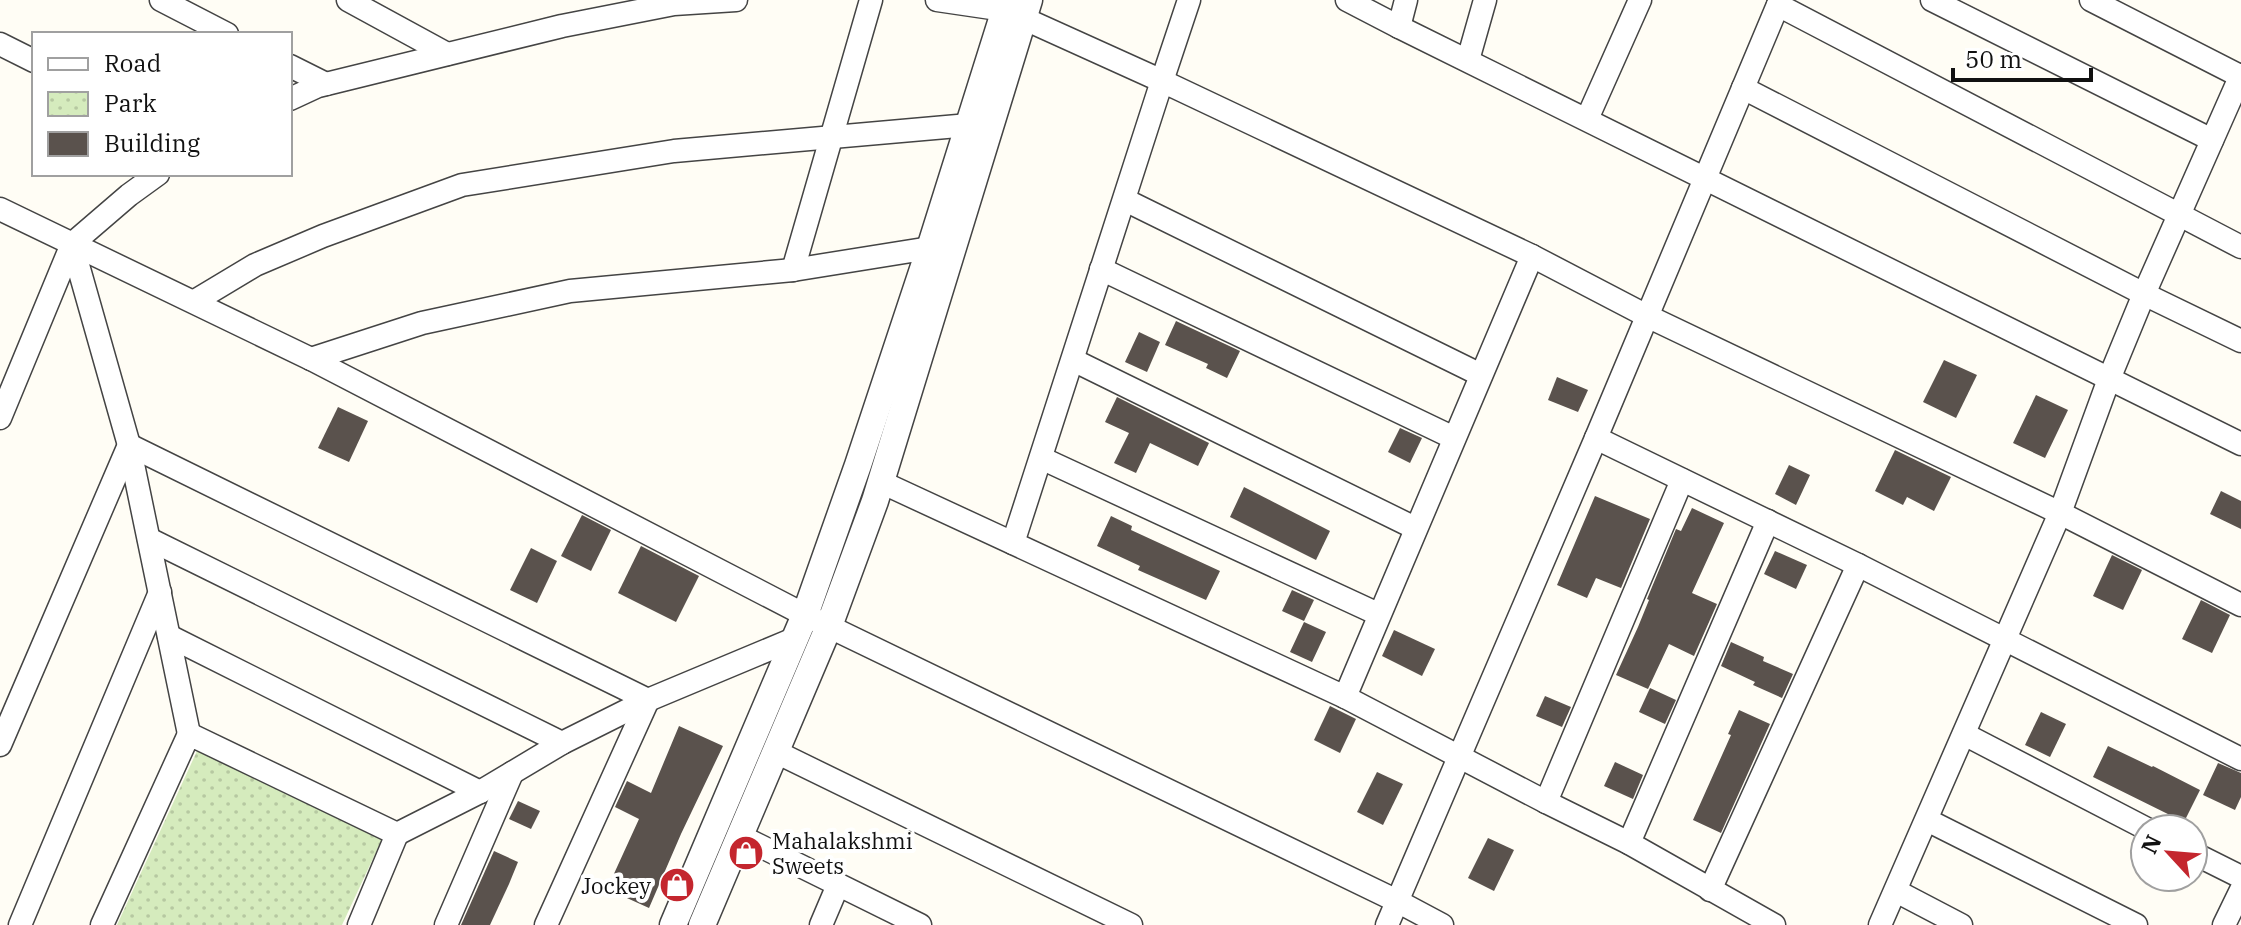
<svg xmlns="http://www.w3.org/2000/svg" width="2241" height="925" viewBox="0 0 2241 925" font-family="'IBM Plex Serif',serif">
	<defs>
		<pattern id="park-dots" width="8" height="8" patternUnits="userSpaceOnUse" patternTransform="scale(2)"><rect width="8" height="8" fill="#d5ebbd"/><path d="M2 2h.1M6 6h.1" fill="none" stroke="#b6c8a1" stroke-width="1.8" stroke-linecap="round"/></pattern>
	</defs>
	<rect width="100%" height="100%" fill="#fffdf5"/>
	<path fill="url(#park-dots)" d="M197 751 383 837 342 925H117Z"/>
	<g fill="#5a524d">
		<path d="M1176 321 1240 351 1227 378 1206 368 1208 364 1165 345Z"/>
		<path d="M1139 332 1160 342 1147 372 1125 362Z"/>
		<path d="M1944 360 1977 375 1956 418 1923 402Z"/>
		<path d="M1557 377 1588 390 1578 412 1548 400Z"/>
		<path d="M2036 395 2068 410 2045 458 2013 443Z"/>
		<path d="M1117 397 1209 443 1198 466 1150 443 1136 473 1114 463 1129 433 1105 422Z"/>
		<path d="M338 407 368 421 349 462 318 448Z"/>
		<path d="M1400 428 1422 438 1410 463 1388 452Z"/>
		<path d="M1895 450 1951 477 1934 511 1907 497 1903 505 1875 491Z"/>
		<path d="M1789 465 1810 475 1796 505 1775 494Z"/>
		<path d="M1244 487 1330 531 1316 560 1230 517Z"/>
		<path d="M2221 491 2241 501V529L2210 514Z"/>
		<path d="M1595 496 1650 519 1621 588 1596 578 1587 598 1557 585Z"/>
		<path d="M1692 508 1724 523 1692 593 1717 604 1694 656 1669 644 1648 689 1616 675 1638 627 1649 600 1647 599 1676 529 1681 531Z"/>
		<path d="M582 515 611 530 591 571 561 556Z"/>
		<path d="M1111 516 1132 526 1131 530 1220 571 1206 600 1138 570 1140 566 1097 546Z"/>
		<path d="M641 546 699 576 676 622 618 593Z"/>
		<path d="M531 548 557 561 537 603 510 590Z"/>
		<path d="M1775 551 1807 565 1796 589 1764 574Z"/>
		<path d="M2112 555 2142 570 2123 610 2093 596Z"/>
		<path d="M1292 590 1314 600 1304 621 1282 611Z"/>
		<path d="M2201 600 2230 615 2212 653 2182 639Z"/>
		<path d="M1304 622 1326 632 1312 662 1290 652Z"/>
		<path d="M1394 630 1435 649 1422 676 1382 656Z"/>
		<path d="M1731 642 1764 657 1763 661 1793 674 1782 698 1753 685 1755 682 1721 666Z"/>
		<path d="M1650 688 1676 700 1665 724 1639 712Z"/>
		<path d="M1545 696 1571 707 1562 727 1536 716Z"/>
		<path d="M1330 706 1356 719 1340 753 1314 740Z"/>
		<path d="M1739 710 1770 724 1721 833 1693 820 1731 735 1728 734Z"/>
		<path d="M2041 712 2066 724 2050 757 2025 745Z"/>
		<path d="M679 726 723 746 681 834 649 908 607 889 639 819 615 807 627 781 651 793Z"/>
		<path d="M2108 746 2152 767 2153 766 2200 790 2184 822 2093 777Z"/>
		<path d="M1615 762 1643 775 1633 799 1604 786Z"/>
		<path d="M2218 763 2241 773V797L2235 810 2203 795Z"/>
		<path d="M1377 772 1403 784 1383 825 1357 812Z"/>
		<path d="M518 801 540 811 531 829 509 819Z"/>
		<path d="M1488 838 1514 850 1494 891 1468 878Z"/>
		<path d="M494 851 518 862 509 884 490 925H461Z"/>
	</g>
	<g fill="none" stroke-linecap="round" stroke-linejoin="round">
		<defs>
			<g id="minor">
				<path d="M161 0 227 34"/>
				<path d="M348 0 447 54"/>
				<path d="M937 0 1005 10 1162 81 1189 0"/>
				<path d="M1347 0 1399 27 1406 0"/>
				<path d="M1932 0 2212 140"/>
				<path d="M2091 0 2240 76"/>
				<path d="M1778 5 2241 247"/>
				<path d="M1399 27 2241 444"/>
				<path d="M0 44 34 61"/>
				<path d="M1468 60 1485 0"/>
				<path d="M290 66 326 84"/>
				<path d="M1743 88 2144 294 2241 341"/>
				<path d="M290 99 318 86 562 26 674 4 736 0"/>
				<path d="M1587 119 1640 0"/>
				<path d="M1125 200 1481 375"/>
				<path d="M0 209 311 359 805 615 1397 901 1442 925"/>
				<path d="M72 244 129 445 189 734"/>
				<path d="M1101 269 1454 438"/>
				<path d="M793 270 871 0"/>
				<path d="M195 301 255 265 323 236 462 185 674 151 969 125"/>
				<path d="M311 359 422 323 570 291 793 270 930 248"/>
				<path d="M1073 360 1415 528"/>
				<path d="M0 418 72 244 129 195 158 174"/>
				<path d="M1596 438 1858 565 2241 759"/>
				<path d="M1041 458 1378 614"/>
				<path d="M881 482 1345 697 1546 802 1629 843 1774 925"/>
				<path d="M149 539 562 743"/>
				<path d="M1013 543 1162 81 1532 256 1647 316 2060 513 2241 605"/>
				<path d="M169 636 480 792"/>
				<path d="M1345 697 1532 256"/>
				<path d="M1964 734 2147 829"/>
				<path d="M0 745 129 445 648 700 546 925"/>
				<path d="M776 752 1131 925"/>
				<path d="M1546 802 1682 480"/>
				<path d="M1927 820 2136 925"/>
				<path d="M397 834 480 792 562 743 648 700 794 639"/>
				<path d="M740 836 920 925"/>
				<path d="M1629 843 1768 521"/>
				<path d="M2193 853 2241 877"/>
				<path d="M1710 890 1858 565"/>
				<path d="M1896 891 1961 925"/>
				<path d="M20 925 160 592"/>
				<path d="M102 925 189 734 397 834 359 925"/>
				<path d="M446 925 512 773"/>
				<path d="M821 925 838 885"/>
				<path d="M1387 925 1596 438 1780 0"/>
				<path d="M1880 925 2060 513 2109 379 2144 294 2241 75"/>
				<path d="M2224 925 2241 890"/>
			</g>
			<g id="tertiary">
				<path d="M673 925 805 615 858 465 930 248 1008 0"/>
				<path d="M702 925 829 626 875 501 1029 0"/>
			</g>
		</defs>
		<use href="#minor" stroke="#444" stroke-width="25"/>
		<use href="#tertiary" stroke="#444" stroke-width="29"/>
		<use href="#minor" stroke="#fff" stroke-width="22"/>
		<use href="#tertiary" stroke="#fff" stroke-width="26"/>
	</g>
	<defs>
		<symbol id="shop-disc" viewBox="-11 -11 22 22"><circle r="9.5" fill="#c4262e" stroke="#fff"/><path d="M-5-2.5h2.3a2.7 3.5 0 0 1 5.4 0H5L5.5 6h-11ZM-1.5-2.5h3a1.5 2.3 0 0 0-3 0Z" fill="#fff"/></symbol>
	</defs>
	<g fill-rule="evenodd">
		<use href="#shop-disc" x="726" y="833" width="40" height="40"/>
		<use href="#shop-disc" x="657" y="865" width="40" height="40"/>
	</g>
	<g text-anchor="middle" dominant-baseline="central" stroke-width="8" stroke-linejoin="round" paint-order="stroke">
		<g font-size="22" fill="#111" stroke="#fff" text-anchor="start">
			<text x="772" y="840">Mahalakshmi<tspan x="772" dy="25">Sweets</tspan></text>
			<text x="651" y="885" text-anchor="end">Jockey</text>
		</g>
	</g>
	<rect x="32" y="32" width="260" height="144" fill="#ffffff" stroke="#a0a0a0" stroke-width="2"/>
	<rect x="48" y="58" width="40" height="12" fill="#ffffff" stroke="#a0a0a0" stroke-width="2"/>
	<text x="104" y="72" font-size="24" fill="#111111">Road</text>
	<rect x="48" y="92" width="40" height="24" fill="url(#park-dots)" stroke="#a0a0a0" stroke-width="2"/>
	<text x="104" y="112" font-size="24" fill="#111111">Park</text>
	<rect x="48" y="132" width="40" height="24" fill="#5a524d" stroke="#a0a0a0" stroke-width="2"/>
	<text x="104" y="152" font-size="24" fill="#111111">Building</text>
	<g transform="translate(2169 853) rotate(296)"><circle r="38" fill="#ffffff" stroke="#a0a0a0" stroke-width="2"/>
	<path d="M0-6L14 30L0 20L-14 30Z" fill="#c4262e"/>
	<text y="-12" font-size="22" font-weight="bold" text-anchor="middle" fill="#111111">N</text>
	</g>
	<path d="M1953 68v12h138v-12" fill="none" stroke="#111111" stroke-width="4"/>
	<text x="1965" y="68" font-size="24" fill="#111111" stroke="#ffffff" stroke-width="6" paint-order="stroke">50 m</text>
</svg>
